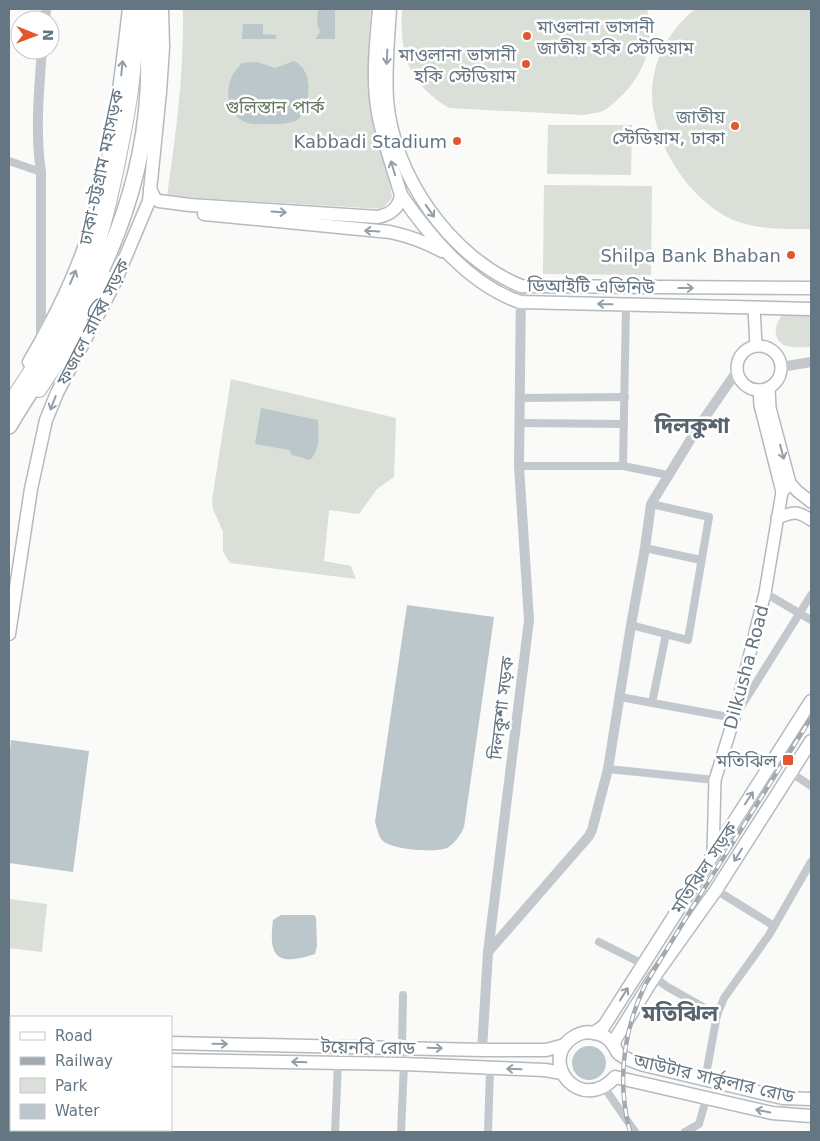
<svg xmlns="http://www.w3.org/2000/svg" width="820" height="1141" viewBox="0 0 820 1141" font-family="'DejaVu Sans','Noto Sans Bengali',sans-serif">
	<rect width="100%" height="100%" fill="#fafaf8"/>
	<g fill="#dadfd7">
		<path d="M180 9H371C368 46 366 83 374 120 379 146 390 171 392 198L382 209 167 196C176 134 184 73 183 11Z"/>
		<path d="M402 9H647C655 42 645 75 619 98 614 103 607 110 600 112 595 113 589 114 584 115L449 108C409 84 399 54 402 9Z"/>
		<path d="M695 9H811V229C786 229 760 230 736 221 689 202 651 141 652 91 653 59 671 28 695 9Z"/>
		<path d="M548 125H632L631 175 547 174Z"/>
		<path d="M544 185 652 186 651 275 543 274Z"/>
		<path d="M784 313H811V347C804 347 794 348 787 346 771 341 774 323 784 313Z"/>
		<path d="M231 379 396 418 394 477 377 489 359 514 329 510 324 561 351 566 356 579 230 563 223 552V532L213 509 212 500Z"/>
		<path d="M9 899 47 904 42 952 9 948Z"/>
	</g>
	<g fill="#bbc7cb">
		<path d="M318 9H335V39H315L320 32 317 24Z"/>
		<path d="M243 24H263V34L276 35V39H242Z"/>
		<path d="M294 61C315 72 310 102 299 119 289 124 280 124 269 124 261 124 252 125 245 122 229 115 225 94 231 79 233 72 238 68 242 63L257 62 275 68Z"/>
		<path d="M261 408 318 420C318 434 321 449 310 460L292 455 289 450 255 444Z"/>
		<path d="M407 605 494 617 464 827C461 835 454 844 447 848 435 853 391 850 382 840 378 835 377 828 375 822Z"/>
		<path d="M11 740 89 751 73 872 9 863V758Z"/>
		<path d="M281 915H314L316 918 317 946 315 954C278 966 268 959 273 920Z"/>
		<circle cx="589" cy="1063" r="17"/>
	</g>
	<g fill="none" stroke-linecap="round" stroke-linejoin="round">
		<defs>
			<g id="secondary">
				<path d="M754 308 756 346"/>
				<circle cx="759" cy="368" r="22"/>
				<path d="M769 388 770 408 790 483 797 491 811 502"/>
				<path d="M759 390 760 405 782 492"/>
				<path d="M777 518C794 512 796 510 811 520"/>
				<path d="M713 854 715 780 734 718 765 593 782 492 790 483"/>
			</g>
			<g id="primary">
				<path d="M390 9C388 39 385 70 387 100 393 175 450 257 521 286L811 288"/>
				<path d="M150 189 155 199 159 201 190 205 378 217C391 214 399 208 401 195 393 168 383 141 378 113 372 80 376 43 379 9"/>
				<path d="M401 195C431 238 470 285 520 302L811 309"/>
				<path d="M204 214 390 232C409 236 425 242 442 251"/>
				<path d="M29 362C49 328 67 293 81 256 111 177 119 92 129 9"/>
				<path d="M9 634 31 489 46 420 57 393 114 284 149 201 160 92 163 47 162 9"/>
				<path d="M594 1033 604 1026 811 701"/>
				<path d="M9 1039H11"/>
				<path d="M171 1043 482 1050H546L565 1045"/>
				<path d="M614 1045 616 1038 654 977 716 890 811 741"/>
				<path d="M9 1058H11"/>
				<path d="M171 1060 404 1064 545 1070 562 1073"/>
				<path d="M811 1099 783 1098 644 1065C635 1062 627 1060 619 1054 616 1052 616 1048 613 1045 609 1038 602 1034 594 1033 587 1031 579 1033 572 1038 538 1062 581 1115 615 1077L772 1113 811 1116"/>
			</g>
			<g id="trunk">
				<path d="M155 9V66"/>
				<path d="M39 390 85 320 105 277"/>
				<path d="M9 404C37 362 66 319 86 273 102 239 109 203 117 167 124 131 132 95 134 58 136 42 136 25 136 9"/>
			</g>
			<path id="motorway" d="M9 426C34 383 65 342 88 297 121 234 144 163 148 92 150 64 147 36 147 9"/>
		</defs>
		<use href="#secondary" stroke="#b3babf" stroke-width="14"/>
		<use href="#primary" stroke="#b5babe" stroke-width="15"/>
		<use href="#trunk" stroke="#b4b9bd" stroke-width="16"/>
		<use href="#motorway" stroke="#b4b9bd" stroke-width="18"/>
		<g stroke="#c3c8cc" stroke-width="8">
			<path d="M9 161 41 172"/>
			<path d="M519 398 625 397"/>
			<path d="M519 423 624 424"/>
			<path d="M519 466H623L668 475"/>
			<path d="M623 466 626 305"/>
			<path d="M645 548 701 560"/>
			<path d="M765 593 811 620"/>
			<path d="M631 625 688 640 709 517 651 504"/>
			<path d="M620 697 734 718 811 595"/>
			<path d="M652 703 666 634"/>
			<path d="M608 769 715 780"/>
			<path d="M790 772 811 786"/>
			<path d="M716 890 774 926"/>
			<path d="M599 942 643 964"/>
			<path d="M654 977 666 986 717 1015"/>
			<path d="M402 1047 403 995"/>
			<path d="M705 1080 717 1015 724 998 769 935 811 862"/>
			<path d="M604 1087 635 1132"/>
			<path d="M125 1130 126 1132"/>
			<path d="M335 1132 338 1063"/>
			<path d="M401 1132 404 1064"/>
			<path d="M488 1132 490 1068"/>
			<path d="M685 1132 699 1124 706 1099"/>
		</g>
		<g stroke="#c3c8cc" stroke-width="10">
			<path d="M45 20 46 9"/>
			<path d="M41 341V172C35 132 39 90 42 50"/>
			<path d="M781 367 811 362"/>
			<path d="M488 952 589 836 592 830 608 769 631 625 645 548 651 504 697 429 737 371"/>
			<path d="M482 1050 488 952 529 620 519 466 521 286"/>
		</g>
		<use href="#secondary" stroke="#fff" stroke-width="11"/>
		<use href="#primary" stroke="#fff" stroke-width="12"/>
		<use href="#trunk" stroke="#fff" stroke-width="14"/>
		<use href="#motorway" stroke="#fff" stroke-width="15"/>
		<defs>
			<path id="rail" d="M630 1132C617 1082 623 1032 645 985L692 908 811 718"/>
		</defs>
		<use href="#rail" stroke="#a2aab0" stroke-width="4.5"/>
		<use href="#rail" stroke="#fff" stroke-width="2.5" stroke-dasharray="8" stroke-linecap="butt"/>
	</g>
	<defs><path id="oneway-shaft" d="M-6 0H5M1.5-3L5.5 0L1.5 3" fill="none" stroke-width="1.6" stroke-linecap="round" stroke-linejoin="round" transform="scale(1.25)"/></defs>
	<g stroke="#939fa8">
		<use href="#oneway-shaft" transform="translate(387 57) rotate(93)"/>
		<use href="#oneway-shaft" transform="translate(122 68) rotate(-84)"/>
		<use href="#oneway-shaft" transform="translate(393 168) rotate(-107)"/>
		<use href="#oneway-shaft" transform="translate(430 211) rotate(55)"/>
		<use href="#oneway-shaft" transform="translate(279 212) rotate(4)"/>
		<use href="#oneway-shaft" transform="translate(372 231) rotate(-177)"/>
		<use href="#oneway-shaft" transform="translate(73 277) rotate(-67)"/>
		<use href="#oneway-shaft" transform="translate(686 288)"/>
		<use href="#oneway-shaft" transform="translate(605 304) rotate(-179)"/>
		<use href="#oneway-shaft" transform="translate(53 403) rotate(111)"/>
		<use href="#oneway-shaft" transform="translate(782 452) rotate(75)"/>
		<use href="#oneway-shaft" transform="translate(749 798) rotate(-57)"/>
		<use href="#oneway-shaft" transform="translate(738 855) rotate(122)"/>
		<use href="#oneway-shaft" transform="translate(624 994) rotate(-58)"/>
		<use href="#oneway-shaft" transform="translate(220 1044) rotate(1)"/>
		<use href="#oneway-shaft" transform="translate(435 1048) rotate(2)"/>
		<use href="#oneway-shaft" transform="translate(299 1062) rotate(-178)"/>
		<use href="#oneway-shaft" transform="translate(514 1069) rotate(-178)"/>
		<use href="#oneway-shaft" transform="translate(763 1111) rotate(-168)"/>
	</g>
	<g fill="#e4572e" stroke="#fff" stroke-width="2">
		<circle cx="527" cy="36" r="5"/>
		<circle cx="526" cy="64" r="5"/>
		<circle cx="735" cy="126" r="5"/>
		<circle cx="457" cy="141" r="5"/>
		<circle cx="791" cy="255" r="5"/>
		<rect x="782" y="754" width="12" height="12" rx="2.5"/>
	</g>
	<g text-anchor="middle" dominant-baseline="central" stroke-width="5" stroke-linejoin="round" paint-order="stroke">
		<g font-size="18" fill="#657683" stroke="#fff" text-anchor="end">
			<text x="537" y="26" text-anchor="start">মাওলানা ভাসানী<tspan x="537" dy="21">জাতীয় হকি স্টেডিয়াম</tspan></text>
			<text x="516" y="54">মাওলানা ভাসানী<tspan x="516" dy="21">হকি স্টেডিয়াম</tspan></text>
			<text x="725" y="116">জাতীয়<tspan x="725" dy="21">স্টেডিয়াম, ঢাকা</tspan></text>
			<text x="447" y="141">Kabbadi Stadium</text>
			<text x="781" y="255">Shilpa Bank Bhaban</text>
			<text x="777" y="760">মতিঝিল</text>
		</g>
		<g font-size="18" fill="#687a64" stroke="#fff">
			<text x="275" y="106">গুলিস্তান পার্ক</text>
		</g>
		<g font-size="18" fill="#657683" stroke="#fff">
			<text transform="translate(101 167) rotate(-78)">ঢাকা-চট্টগ্রাম মহাসড়ক</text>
			<text transform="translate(591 286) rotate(1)">ডিআইটি এভিনিউ</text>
			<text transform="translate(93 322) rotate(-63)">ফজলে রাব্বি সড়ক</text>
			<text transform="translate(746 667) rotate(-75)">Dilkusha Road</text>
			<text transform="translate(501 708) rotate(-83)">দিলকুশা সড়ক</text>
			<text transform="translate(704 868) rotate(-57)">মতিঝিল সড়ক</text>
			<text transform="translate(368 1047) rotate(1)">টয়েনবি রোড</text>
			<text transform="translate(714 1078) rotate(13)">আউটার সার্কুলার রোড</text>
		</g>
		<g font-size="22" font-weight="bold" fill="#57646e" stroke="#fff">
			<text x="692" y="425">দিলকুশা</text>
			<text x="680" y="1013">মতিঝিল</text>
		</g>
	</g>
	<rect width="820" height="1141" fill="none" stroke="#657683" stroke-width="20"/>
	<rect x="10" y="1016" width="162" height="115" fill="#ffffff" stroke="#c1c8cd"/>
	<rect x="20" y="1032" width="25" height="8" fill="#ffffff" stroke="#c1c8cd"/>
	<text x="55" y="1041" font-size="15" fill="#657683">Road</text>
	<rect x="20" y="1057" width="25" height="8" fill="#a2aab0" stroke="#c1c8cd"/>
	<text x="55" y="1066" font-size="15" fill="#657683">Railway</text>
	<rect x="20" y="1078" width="25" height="15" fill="#dadfd7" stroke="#c1c8cd"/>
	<text x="55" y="1091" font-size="15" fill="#657683">Park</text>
	<rect x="20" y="1104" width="25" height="15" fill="#bbc7cb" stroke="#c1c8cd"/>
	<text x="55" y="1116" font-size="15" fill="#657683">Water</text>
	<g transform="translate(35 35) rotate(91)"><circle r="24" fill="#ffffff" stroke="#c1c8cd"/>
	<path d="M0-4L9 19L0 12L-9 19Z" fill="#e4572e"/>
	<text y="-8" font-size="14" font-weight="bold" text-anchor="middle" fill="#657683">N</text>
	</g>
</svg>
